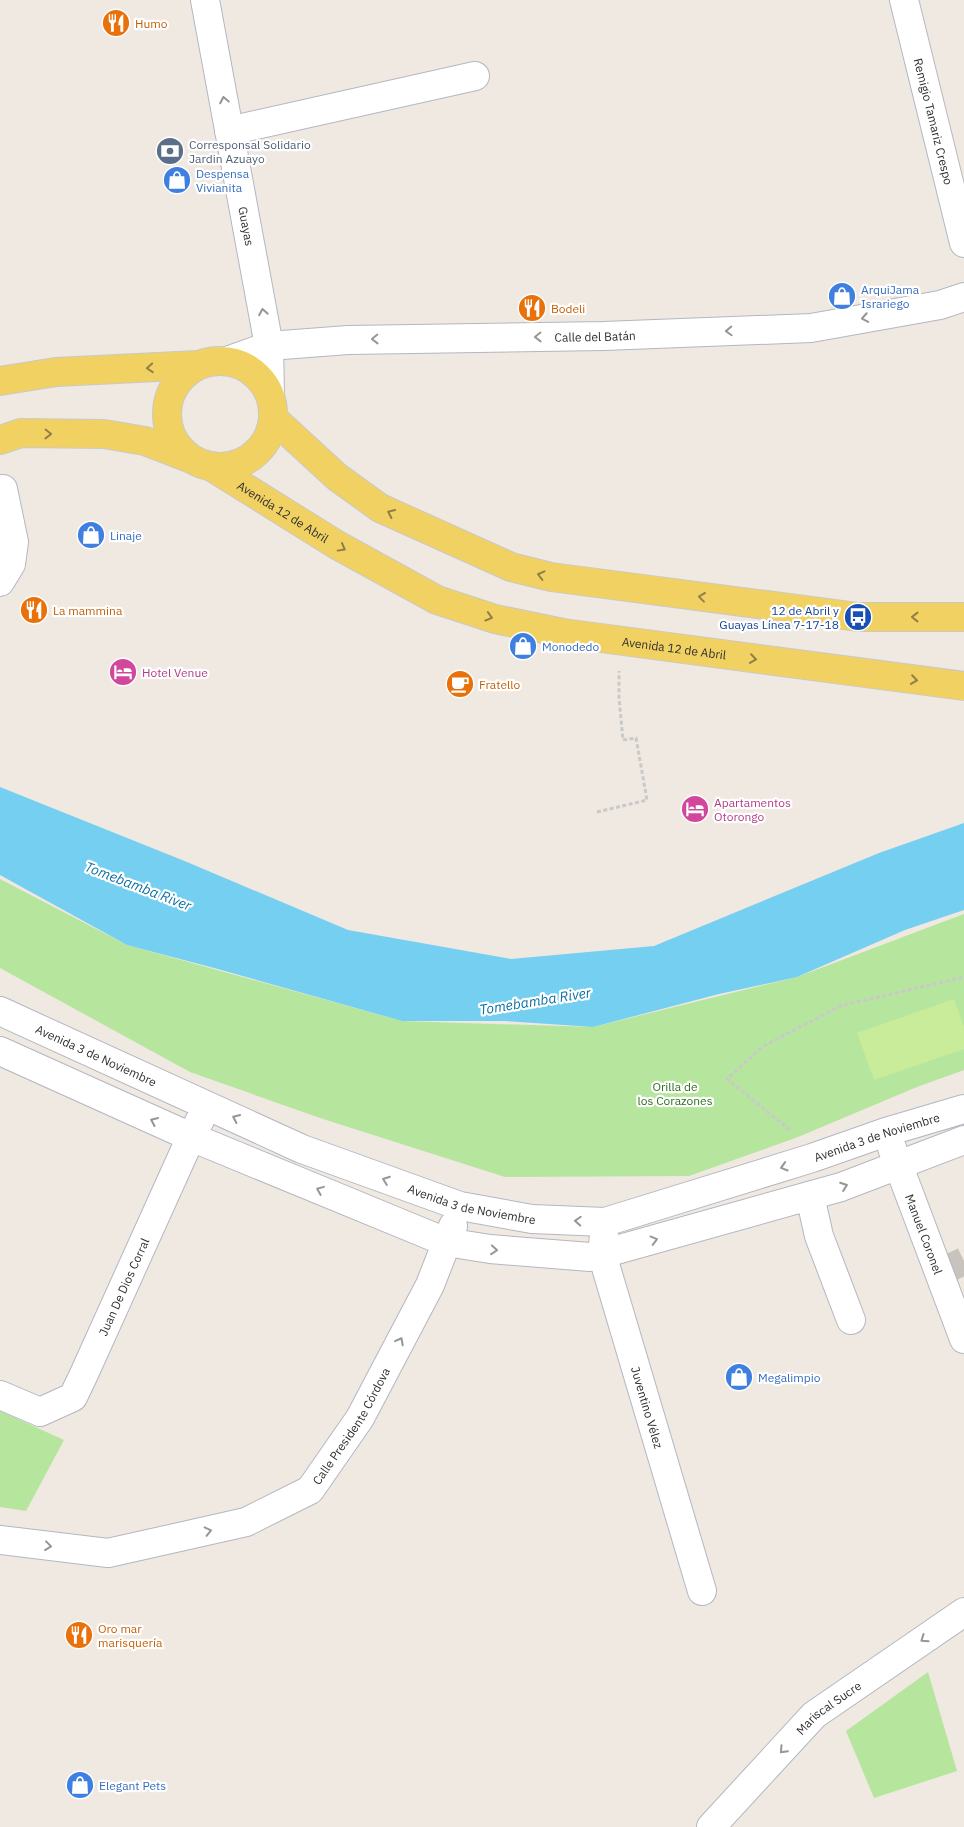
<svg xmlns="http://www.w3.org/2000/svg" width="964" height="1827" viewBox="0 0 964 1827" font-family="'IBM Plex Sans',sans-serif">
	<rect width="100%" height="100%" fill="#efe9e1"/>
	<g fill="#b6e59e">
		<path d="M0 879 127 945 402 1021 593 1027 797 977 964 914V1070L917 1087 798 1137 689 1176 505 1177 320 1118 190 1072 0 968Z"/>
		<path d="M0 1411 64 1440 26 1511 0 1507Z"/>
		<path d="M928 1672 957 1771 874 1798 846 1731Z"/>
	</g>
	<path fill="#c9ec9a" d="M954 999 964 1027V1049L874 1080 857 1033Z"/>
	<path fill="#75cff0" d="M0 787 187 862 348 930 511 959 654 946 879 853 964 823V910L905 930 797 977 719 994 593 1027 505 1021H402L214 968 127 945 0 875Z"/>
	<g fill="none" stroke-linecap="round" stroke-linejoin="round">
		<path stroke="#c8c4bd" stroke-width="28" stroke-dasharray="28 14" stroke-linecap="butt" d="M939 1273 964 1261"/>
		<defs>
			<g id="minor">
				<path id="s1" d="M205 0 269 346 270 395"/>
				<path id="s2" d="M904 0 964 243"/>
				<path d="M229 131 475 76"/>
				<path id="s3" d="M227 361 269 346 348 340 604 336 811 328 940 305 964 297"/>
				<path d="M0 582 11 564 14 542 3 489"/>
				<path id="s4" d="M0 1011 302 1149 460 1206 532 1219 605 1222 812 1158 886 1132 964 1109"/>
				<path d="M0 1051 191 1137 446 1242 490 1249 590 1257 602 1254 841 1187 964 1140"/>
				<path id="s5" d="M892 1148 964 1339"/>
				<path d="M810 1196 819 1236 851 1320"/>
				<path id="s6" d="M604 1235 602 1254 702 1591"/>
				<path id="s7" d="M0 1395 40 1412 73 1397 84 1374 191 1137 200 1120"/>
				<path id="s8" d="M0 1540 108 1553 246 1522 310 1490 360 1418 430 1285 453 1226"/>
				<path id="s9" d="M711 1827 814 1715 964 1612"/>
			</g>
			<g id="major">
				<circle cx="220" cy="414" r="53"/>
				<path d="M0 381 56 372 198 365"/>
				<path d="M274 419 337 477 380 508 511 567 551 577 858 617H964"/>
				<path d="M0 440 21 433 104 434 145 441 189 458"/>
				<path id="s10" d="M212 467 337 545 437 600 495 619 563 633 964 686"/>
			</g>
		</defs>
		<use href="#minor" stroke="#b4b7c1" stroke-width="30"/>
		<use href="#major" stroke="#c9c9c9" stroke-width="30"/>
		<g stroke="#c9c9c9" stroke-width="3" stroke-dasharray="4 2.5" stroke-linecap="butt">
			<path d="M597 812 647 800 636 738 623 740 619 698V671"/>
			<path d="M790 1130 727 1079 762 1047 840 1006 964 977"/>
		</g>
		<use href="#minor" stroke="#fff" stroke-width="28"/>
		<use href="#major" stroke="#f2d163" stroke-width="28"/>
	</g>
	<defs><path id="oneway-chevron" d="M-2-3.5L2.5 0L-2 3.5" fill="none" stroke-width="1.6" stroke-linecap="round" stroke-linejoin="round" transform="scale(1.25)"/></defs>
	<g stroke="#969696">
		<use href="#oneway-chevron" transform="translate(224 100) rotate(-101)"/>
		<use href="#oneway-chevron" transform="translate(263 312) rotate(-100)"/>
		<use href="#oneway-chevron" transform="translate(865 318) rotate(170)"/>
		<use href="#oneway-chevron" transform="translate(729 331) rotate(178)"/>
		<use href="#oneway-chevron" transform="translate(538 337) rotate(179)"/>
		<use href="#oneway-chevron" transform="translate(375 339) rotate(179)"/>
		<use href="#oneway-chevron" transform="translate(236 1118) rotate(-155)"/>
		<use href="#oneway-chevron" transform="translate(154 1121) rotate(-156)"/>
		<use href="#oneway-chevron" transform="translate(784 1167) rotate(163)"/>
		<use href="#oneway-chevron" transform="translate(386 1180) rotate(-160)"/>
		<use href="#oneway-chevron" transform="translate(844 1186) rotate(-20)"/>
		<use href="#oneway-chevron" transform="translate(320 1190) rotate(-158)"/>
		<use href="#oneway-chevron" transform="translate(578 1221) rotate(-177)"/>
		<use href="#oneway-chevron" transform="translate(654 1240) rotate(-15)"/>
		<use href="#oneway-chevron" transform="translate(494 1250) rotate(5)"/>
		<use href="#oneway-chevron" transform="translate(400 1341) rotate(-62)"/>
		<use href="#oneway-chevron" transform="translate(208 1531) rotate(-13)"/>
		<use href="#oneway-chevron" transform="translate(48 1546) rotate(7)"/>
		<use href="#oneway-chevron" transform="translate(924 1639) rotate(145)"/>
		<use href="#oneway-chevron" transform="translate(783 1750) rotate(133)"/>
	</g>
	<g stroke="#908048">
		<use href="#oneway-chevron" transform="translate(150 368) rotate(176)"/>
		<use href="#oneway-chevron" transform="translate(48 434) rotate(1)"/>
		<use href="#oneway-chevron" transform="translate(391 513) rotate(-155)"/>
		<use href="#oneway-chevron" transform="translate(342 548) rotate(29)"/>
		<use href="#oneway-chevron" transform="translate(541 575) rotate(-166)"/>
		<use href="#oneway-chevron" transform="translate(702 597) rotate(-173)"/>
		<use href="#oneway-chevron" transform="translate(489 617) rotate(17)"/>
		<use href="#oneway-chevron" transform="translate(915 617) rotate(-180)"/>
		<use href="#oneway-chevron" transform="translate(753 659) rotate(8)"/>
		<use href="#oneway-chevron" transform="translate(914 680) rotate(8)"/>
	</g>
	<defs>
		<symbol id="restaurant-disc" viewBox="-11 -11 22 22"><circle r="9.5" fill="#e8710a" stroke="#fff"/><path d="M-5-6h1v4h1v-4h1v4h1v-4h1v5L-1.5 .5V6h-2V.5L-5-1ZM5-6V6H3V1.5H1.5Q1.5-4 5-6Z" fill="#fff"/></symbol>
		<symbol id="bank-disc" viewBox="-11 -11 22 22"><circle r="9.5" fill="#5c6f8a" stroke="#fff"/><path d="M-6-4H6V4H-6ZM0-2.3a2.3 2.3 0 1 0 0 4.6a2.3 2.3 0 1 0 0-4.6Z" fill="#fff"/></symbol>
		<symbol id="shop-disc" viewBox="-11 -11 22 22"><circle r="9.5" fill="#3f7fe0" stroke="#fff"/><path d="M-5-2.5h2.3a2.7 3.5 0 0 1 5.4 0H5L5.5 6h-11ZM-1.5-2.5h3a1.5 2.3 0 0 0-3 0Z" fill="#fff"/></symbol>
		<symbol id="bus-disc" viewBox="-11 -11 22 22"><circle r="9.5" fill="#1a4fb4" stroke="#fff"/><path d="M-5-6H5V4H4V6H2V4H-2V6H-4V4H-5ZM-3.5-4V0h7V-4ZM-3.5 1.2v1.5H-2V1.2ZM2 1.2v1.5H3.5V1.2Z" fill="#fff"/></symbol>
		<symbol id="hotel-disc" viewBox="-11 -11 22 22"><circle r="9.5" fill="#d1479c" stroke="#fff"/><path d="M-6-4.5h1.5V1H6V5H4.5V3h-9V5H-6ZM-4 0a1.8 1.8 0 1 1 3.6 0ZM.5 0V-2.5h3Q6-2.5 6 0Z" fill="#fff"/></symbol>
		<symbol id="cafe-disc" viewBox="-11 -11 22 22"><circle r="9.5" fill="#e8710a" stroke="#fff"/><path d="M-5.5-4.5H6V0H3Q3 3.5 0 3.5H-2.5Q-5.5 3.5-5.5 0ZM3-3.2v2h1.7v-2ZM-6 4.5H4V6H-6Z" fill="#fff"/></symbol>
	</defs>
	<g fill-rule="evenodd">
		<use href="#restaurant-disc" x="100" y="7" width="32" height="32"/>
		<use href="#bank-disc" x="154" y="135" width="32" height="32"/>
		<use href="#shop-disc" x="161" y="164" width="32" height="32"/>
		<use href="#shop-disc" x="826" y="280" width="32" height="32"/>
		<use href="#restaurant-disc" x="516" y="292" width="32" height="32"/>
		<use href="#shop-disc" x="75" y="519" width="32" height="32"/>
		<use href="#restaurant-disc" x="18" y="594" width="32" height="32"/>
		<use href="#bus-disc" x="842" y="601" width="32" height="32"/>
		<use href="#shop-disc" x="507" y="630" width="32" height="32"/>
		<use href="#hotel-disc" x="107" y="656" width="32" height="32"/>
		<use href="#cafe-disc" x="444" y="668" width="32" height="32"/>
		<use href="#hotel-disc" x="679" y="793" width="32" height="32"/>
		<use href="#shop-disc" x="723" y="1361" width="32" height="32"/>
		<use href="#restaurant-disc" x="63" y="1619" width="32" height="32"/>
		<use href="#shop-disc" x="64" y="1769" width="32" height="32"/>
	</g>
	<g text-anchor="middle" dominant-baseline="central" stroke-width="4.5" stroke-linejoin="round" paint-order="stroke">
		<g font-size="12" fill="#c56008" stroke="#fff" text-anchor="start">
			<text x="135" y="23">Humo</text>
			<text x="551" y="308">Bodeli</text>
			<text x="53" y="610">La mammina</text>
			<text x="479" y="684">Fratello</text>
			<text x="98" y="1628">Oro mar<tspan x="98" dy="14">marisquería</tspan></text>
		</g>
		<g font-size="12" fill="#2e2e2e" stroke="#fff">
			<text stroke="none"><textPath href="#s2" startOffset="125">Remigio Tamariz Crespo</textPath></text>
			<text stroke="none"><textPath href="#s1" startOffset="230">Guayas</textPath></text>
			<text stroke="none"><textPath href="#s3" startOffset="371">Calle del Batán</textPath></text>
			<text stroke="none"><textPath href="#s10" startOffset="84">Avenida 12 de Abril</textPath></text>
			<text stroke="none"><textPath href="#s10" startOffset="504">Avenida 12 de Abril</textPath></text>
			<text stroke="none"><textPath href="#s4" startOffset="106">Avenida 3 de Noviembre</textPath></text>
			<text stroke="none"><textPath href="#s4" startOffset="931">Avenida 3 de Noviembre</textPath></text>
			<text stroke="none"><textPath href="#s4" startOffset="511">Avenida 3 de Noviembre</textPath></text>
			<text stroke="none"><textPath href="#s5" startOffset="92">Manuel Coronel</textPath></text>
			<text stroke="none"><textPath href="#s7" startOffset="201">Juan De Dios Corral</textPath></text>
			<text stroke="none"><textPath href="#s6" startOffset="179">Juventino Vélez</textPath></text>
			<text stroke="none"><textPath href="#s8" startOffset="398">Calle Presidente Córdova</textPath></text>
			<text stroke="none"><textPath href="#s9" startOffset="168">Mariscal Sucre</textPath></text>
		</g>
		<g font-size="12" fill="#4e5e75" stroke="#fff" text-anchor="start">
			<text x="189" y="144">Corresponsal Solidario<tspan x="189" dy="14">Jardin Azuayo</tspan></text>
		</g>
		<g font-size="12" fill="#366cbe" stroke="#fff" text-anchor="start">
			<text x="196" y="173">Despensa<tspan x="196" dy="14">Vivianita</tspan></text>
			<text x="861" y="289">ArquiJama<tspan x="861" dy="14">Israriego</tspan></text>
			<text x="110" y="535">Linaje</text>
			<text x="542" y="646">Monodedo</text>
			<text x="758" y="1377">Megalimpio</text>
			<text x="99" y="1785">Elegant Pets</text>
		</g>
		<g font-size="12" fill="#164399" stroke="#fff" text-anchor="end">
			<text x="839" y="610">12 de Abril y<tspan x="839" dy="14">Guayas Línea 7-17-18</tspan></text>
		</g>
		<g font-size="12" fill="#b23c85" stroke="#fff" text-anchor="start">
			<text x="142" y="672">Hotel Venue</text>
			<text x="714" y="802">Apartamentos<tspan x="714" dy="14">Otorongo</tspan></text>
		</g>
		<g font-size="12" fill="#2c6e1b" stroke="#fff">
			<text x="675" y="1086">Orilla de<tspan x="675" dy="14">los Corazones</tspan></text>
		</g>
		<g font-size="14" font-style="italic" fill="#0d6fa3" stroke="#fff">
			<text transform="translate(138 886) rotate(21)">Tomebamba River</text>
			<text transform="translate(535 1001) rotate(-9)">Tomebamba River</text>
		</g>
	</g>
</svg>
